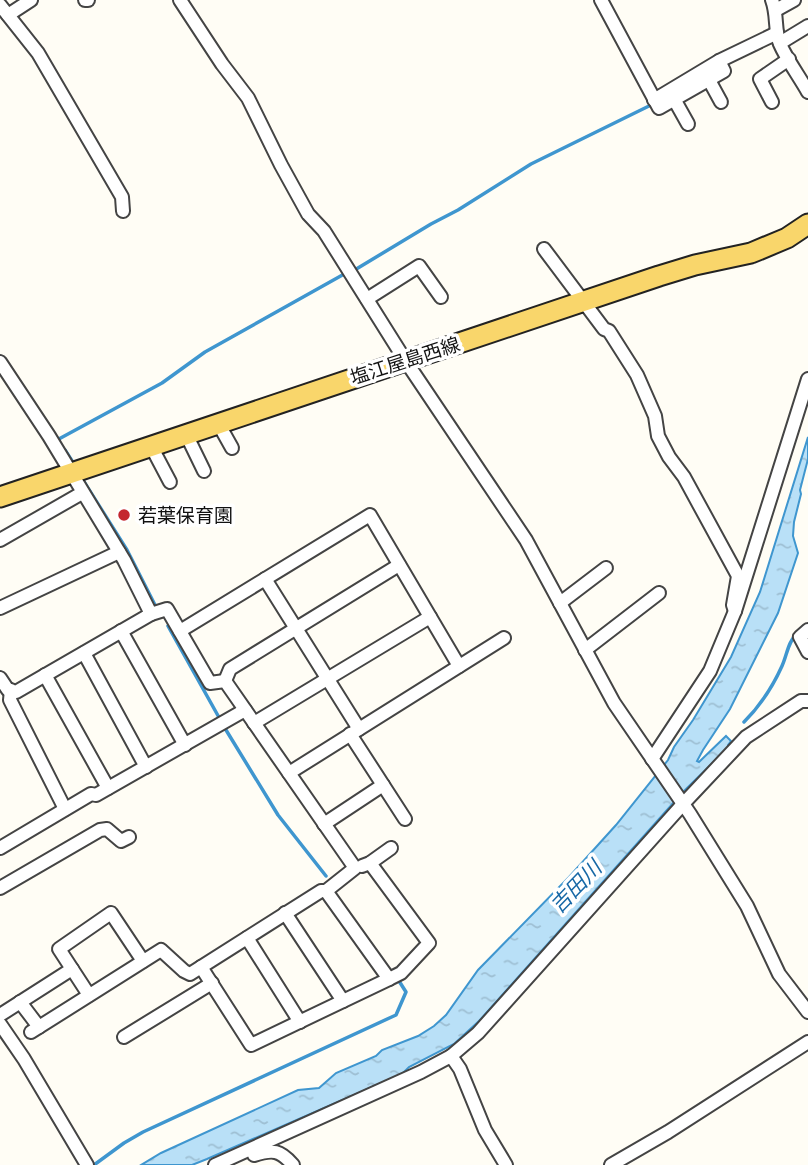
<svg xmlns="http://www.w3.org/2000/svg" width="808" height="1165" viewBox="0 0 808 1165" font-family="'Crimson Pro','Noto Sans JP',serif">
	<defs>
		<pattern id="water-ripples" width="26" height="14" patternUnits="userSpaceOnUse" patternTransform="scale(1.75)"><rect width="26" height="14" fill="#b9e0f7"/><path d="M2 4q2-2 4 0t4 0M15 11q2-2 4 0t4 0" fill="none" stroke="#9ebfd3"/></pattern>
	</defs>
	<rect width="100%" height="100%" fill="#fffdf5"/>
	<path fill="url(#water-ripples)" stroke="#3f96cf" stroke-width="2" d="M808 437V459L800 490 801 494 794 522 793 536 798 553 778 613 730 709 703 750 697 761 699 762 726 736 731 741 728 745 729 747 683 792 479 1021 454 1044 409 1067 402 1074 207 1159 192 1165H141L161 1153 298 1090 319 1088 336 1073 376 1056 382 1050 418 1036 434 1026 446 1015 478 970 569 877 616 825 668 760 674 747 693 720 731 657 760 592Z"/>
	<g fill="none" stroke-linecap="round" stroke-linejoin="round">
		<g stroke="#3f96cf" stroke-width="3.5">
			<path d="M353 271 431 224 458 210 531 164 651 105"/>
			<path d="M58 441 57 440 162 383 205 352 346 273"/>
			<path d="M65 450 74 464"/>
			<path d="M81 477 127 550 155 605"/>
			<path d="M168 626 226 730 278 815 326 876"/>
			<path d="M744 722C759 707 773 686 782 666 787 655 788 642 796 635"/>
			<path d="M94 1165 124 1143 143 1132 396 1015 406 992 399 981"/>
		</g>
		<defs>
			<g id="street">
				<path d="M85 0H88"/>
				<path d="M180 0 222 64 248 98 281 165 308 214 324 231 405 360 526 540 614 703 690 814 747 906 779 974 808 1012"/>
				<path d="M601 0 659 108 724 71 719 61"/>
				<path d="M772 0C778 16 774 30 780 44 787 60 799 76 808 92"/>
				<path d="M0 5 38 53 122 197 123 211"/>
				<path d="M776 10 794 0"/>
				<path d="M8 15 31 0"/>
				<path d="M780 43 808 26"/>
				<path d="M709 80 721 102"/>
				<path d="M674 99 688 124"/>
				<path d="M654 100 719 61 777 33"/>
				<path d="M772 102 760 79 789 59"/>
				<path d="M544 249 604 329 609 331 637 375 655 416 658 436 669 457 684 477 738 576 733 605 735 611"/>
				<path d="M367 299 419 266 441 297"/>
				<path d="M0 362 49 436 124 560 151 614 16 692 8 690 0 678"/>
				<path d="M218 423 232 448"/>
				<path d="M186 434 204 471"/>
				<path d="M151 446 170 482"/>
				<path d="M0 540 82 493"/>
				<path d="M265 579 359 729"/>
				<path d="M560 603 606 568"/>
				<path d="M0 608 119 552"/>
				<path d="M151 614 167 609 210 683 225 681 355 868 326 891 389 979 251 1045 201 967"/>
				<path d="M808 630 800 637 808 652"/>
				<path d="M121 631 185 745"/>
				<path d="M180 631 370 515 459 666"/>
				<path d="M585 650 659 593"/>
				<path d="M84 653 146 767"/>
				<path d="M45 675 108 788"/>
				<path d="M225 681 230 669 399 565"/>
				<path d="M11 690 10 700 65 809"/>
				<path d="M254 723 430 617"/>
				<path d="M350 734 405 819"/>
				<path d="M652 759 710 671 735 611 808 379"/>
				<path d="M289 773 504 638"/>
				<path d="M324 824 383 785"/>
				<path d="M0 848 91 794 96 795 245 710"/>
				<path d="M370 863 429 943 401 973 389 979"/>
				<path d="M362 866 370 863 391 848"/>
				<path d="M0 888 100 830 107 829 121 841 129 837"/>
				<path d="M285 913 343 1001"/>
				<path d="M247 938 300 1022"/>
				<path d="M89 995 59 949 111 913 143 961"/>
				<path d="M20 1002 39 1027"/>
				<path d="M0 1015 72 969"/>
				<path d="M0 1024 24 1059 87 1165"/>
				<path d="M31 1032 161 950 184 971 190 974 321 891H326"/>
				<path d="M124 1037 212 983"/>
				<path d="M451 1056 460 1069 485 1130 506 1165"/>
				<path d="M254 1155C273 1149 280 1150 293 1165"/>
				<path d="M215 1165 421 1072 451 1056 478 1033 683 804 746 737 801 701H808"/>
				<path d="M611 1165 668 1132 808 1042"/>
			</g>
			<path id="primary" d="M0 497 659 276 695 265 751 253 787 238 808 224"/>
		</defs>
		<use href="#street" stroke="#444" stroke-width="16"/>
		<use href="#primary" stroke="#222" stroke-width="23"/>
		<use href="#street" stroke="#fff" stroke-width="12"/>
		<use href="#primary" stroke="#f9d66b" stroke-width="19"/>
	</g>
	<circle fill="#c4262e" stroke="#fff" stroke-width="2.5" cx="124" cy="515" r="7"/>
	<g text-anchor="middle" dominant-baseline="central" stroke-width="7" stroke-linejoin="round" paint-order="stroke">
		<g font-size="19" fill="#111" stroke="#fff">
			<text transform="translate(405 361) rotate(-18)">塩江屋島西線</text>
		</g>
		<g font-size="19" fill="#111" stroke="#fff" text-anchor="start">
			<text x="138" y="515">若葉保育園</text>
		</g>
		<g font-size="21" font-style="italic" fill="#1768a6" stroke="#fff">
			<text transform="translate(576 887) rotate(-46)">吉田川</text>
		</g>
	</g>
</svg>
